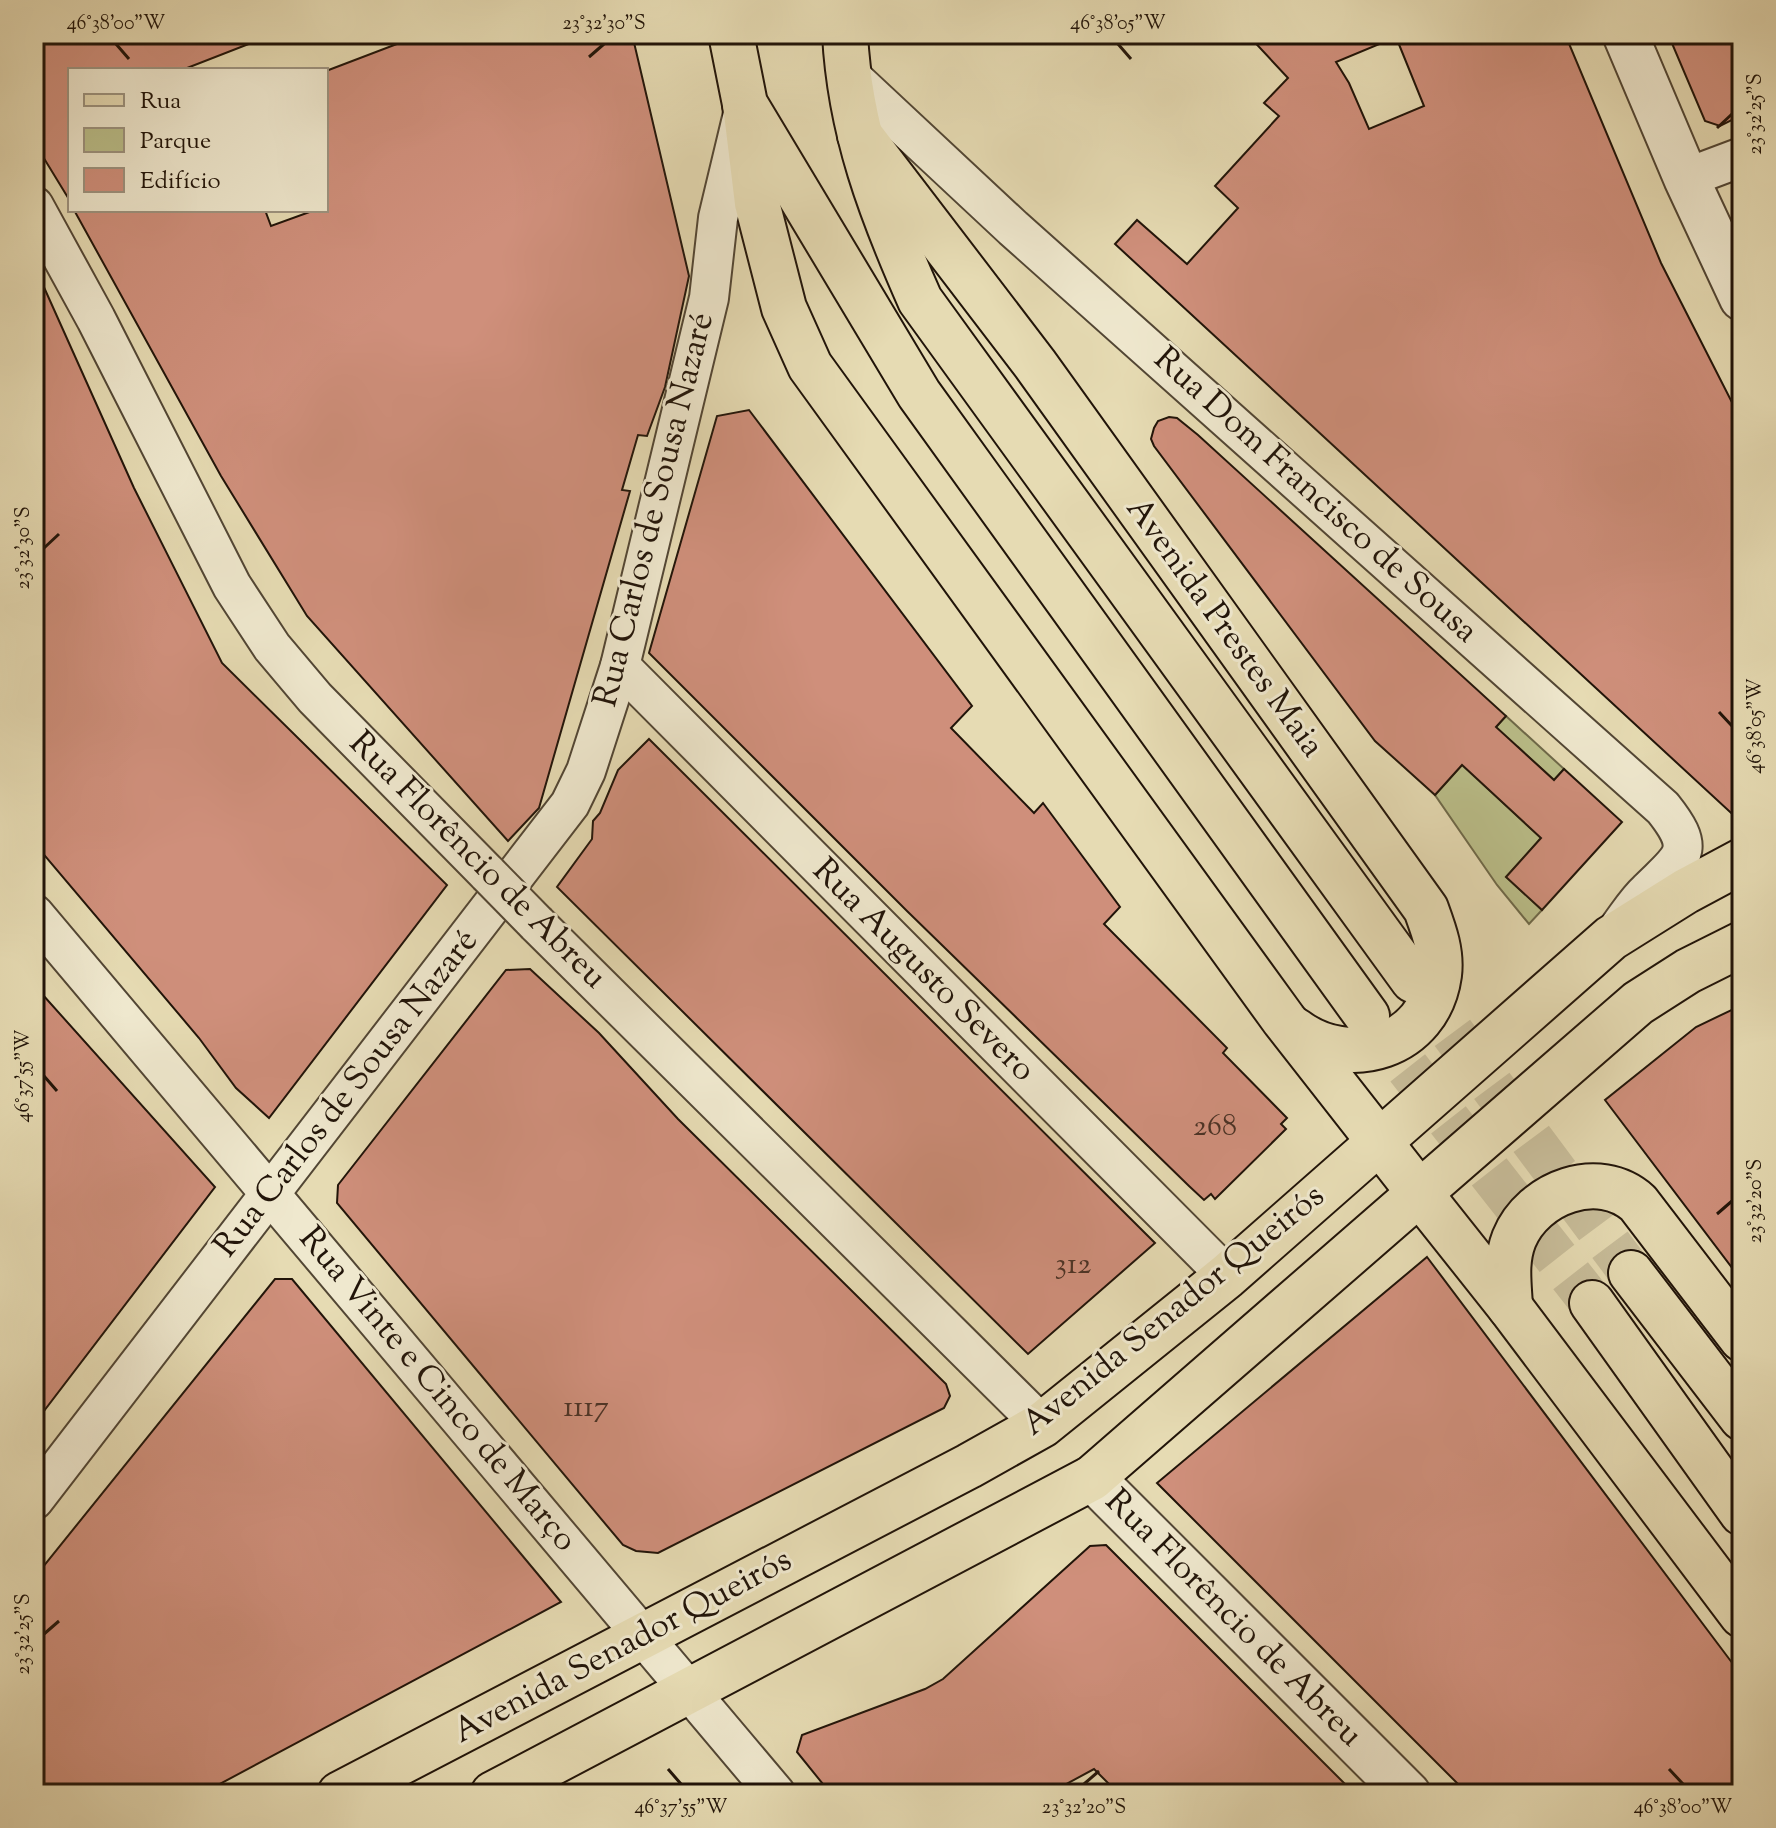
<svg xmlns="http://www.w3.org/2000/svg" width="1776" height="1828" viewBox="0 0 1776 1828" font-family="'Sorts Mill Goudy',serif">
	<rect width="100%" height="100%" fill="#e6dbb3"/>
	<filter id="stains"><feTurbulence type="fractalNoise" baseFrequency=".0025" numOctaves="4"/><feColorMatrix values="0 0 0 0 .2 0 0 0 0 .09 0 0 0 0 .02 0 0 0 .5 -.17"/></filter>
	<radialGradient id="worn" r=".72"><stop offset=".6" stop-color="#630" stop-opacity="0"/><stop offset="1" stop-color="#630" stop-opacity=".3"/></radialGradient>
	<path fill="#babe89" stroke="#6e6949" stroke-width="2" d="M1506 716 1564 769 1554 780 1518 747 1483 784 1541 838 1506 877 1542 910 1529 924 1497 885 1435 795Z"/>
	<g fill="#cf8f7b" stroke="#211409" stroke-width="2" fill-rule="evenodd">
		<path d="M34 34H269V36L182 70H70V201L34 142Z"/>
		<path d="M423 34H632L689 276 665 387 647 436 638 435 622 490 630 491 539 808 508 841 307 616 221 476 74 210H265L271 226 315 210H326V71Z"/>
		<path d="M1247 34H1565L1661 263 1742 422V823L1115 244 1137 220 1187 264 1238 208 1215 186 1279 116 1264 103 1288 78ZM1396 37 1424 106 1369 129 1349 83 1336 62Z"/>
		<path d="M1668 34H1742V115L1720 126 1705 121Z"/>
		<path d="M34 265 134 488 222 663 447 885 269 1118 236 1088 199 1038 34 843Z"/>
		<path d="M749 410 972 706 951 728 1034 813 1043 803 1120 907 1104 924 1227 1048 1223 1053 1287 1118 1281 1124 1286 1129 1215 1199 1211 1194 1204 1200 1189 1186 907 911 649 653 717 416Z"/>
		<path d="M1169 417 1177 418 1198 435 1506 716 1496 727 1554 780 1564 769 1622 822 1542 910 1506 877 1541 838 1462 765 1435 795 1375 741 1154 446 1151 439 1154 428 1158 421Z"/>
		<path d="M649 739 1155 1243 1028 1354 557 887 592 839 593 821 600 813 618 770Z"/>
		<path d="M530 969 599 1033 678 1119 946 1384 950 1396 944 1408 658 1553 636 1551 623 1545 337 1203 338 1185 506 970Z"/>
		<path d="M34 985 215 1187 34 1424Z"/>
		<path d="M1742 1005V1281L1605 1100 1696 1027Z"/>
		<path d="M1427 1257 1742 1676V1794H1468L1157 1483Z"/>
		<path d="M275 1279H292L561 1602 201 1794H34V1578Z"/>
		<path d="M1106 1545 1355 1794H1119L1094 1769 1048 1794H831L797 1752 802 1735 925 1689 943 1679 1090 1546Z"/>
	</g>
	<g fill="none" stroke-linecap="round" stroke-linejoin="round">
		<g stroke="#c8bd9a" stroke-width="44" stroke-dasharray="44 22" stroke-linecap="butt">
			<path d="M1413 980 1631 1273"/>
			<path d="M1367 1016 1592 1303"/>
		</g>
		<defs>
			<g id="minor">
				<path d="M847 73 1013 228 1663 808C1698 852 1682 857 1648 891 1637 901 1629 914 1620 926"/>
				<path d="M1686 178 1742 157"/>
				<path d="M34 206 96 319 232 586 272 647 315 698 488 874"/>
				<path d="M620 666 1227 1276"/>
				<path d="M34 914 776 1794"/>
				<path d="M537 924 1042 1425"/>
				<path d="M34 1500 570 804 586 771 620 666 709 298 718 218 742 118"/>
			</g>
			<g id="tertiary">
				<path d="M1625 34 1686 178 1742 298"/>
				<path d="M1092 1478 1408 1794"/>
			</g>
			<g id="primary">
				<path d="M745 104 757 203 784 308 810 366 1284 1020 1421 1195"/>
				<path d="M860 135 1035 364 1426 909C1434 931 1442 952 1439 975 1429 1047 1349 1071 1295 1030"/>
				<path d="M340 1794 969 1466 1042 1425 1227 1276 1611 938 1686 891 1742 861"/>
				<path d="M493 1794 1092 1478 1638 1003 1688 971 1742 944"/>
			</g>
			<g id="trunk">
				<path d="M731 34 745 104 919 394 1367 1016"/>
				<path d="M845 34C850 131 881 212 920 300L1413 980"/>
				<path d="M1421 1195 1510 1307 1742 1615"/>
				<path d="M1631 1273 1742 1418"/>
				<path d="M1592 1303 1742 1513"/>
				<path d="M1510 1307C1509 1284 1505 1262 1514 1239 1533 1192 1599 1168 1638 1203L1742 1339"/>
			</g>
		</defs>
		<use href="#minor" stroke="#524634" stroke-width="42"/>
		<use href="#tertiary" stroke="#524634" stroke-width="48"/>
		<use href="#primary" stroke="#211409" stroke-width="48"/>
		<use href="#trunk" stroke="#211409" stroke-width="48"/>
		<use href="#minor" stroke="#efe8ce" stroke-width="38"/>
		<use href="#tertiary" stroke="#efe8ce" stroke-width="44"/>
		<use href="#primary" stroke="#e6dbb3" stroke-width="44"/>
		<use href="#trunk" stroke="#e6dbb3" stroke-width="44"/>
		<defs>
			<path id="minor-bridge" d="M488 874 537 924"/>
		</defs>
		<use href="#minor-bridge" stroke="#524634" stroke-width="42" stroke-linecap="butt"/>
		<use href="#minor-bridge" stroke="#efe8ce" stroke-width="38"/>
	</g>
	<path fill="none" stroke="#211409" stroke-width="3" d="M116 44 129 59M1118 44 1131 59M589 57 604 44M1717 128 1732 114M44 548 59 534M1719 712 1732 726M44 1076 57 1091M1717 1214 1732 1201M44 1634 59 1621M668 1769 681 1784M1669 1769 1683 1784M1084 1784 1099 1771"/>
	<g text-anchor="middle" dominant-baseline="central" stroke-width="6" stroke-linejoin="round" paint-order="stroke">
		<g font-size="30" fill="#4c3326">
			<text x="1215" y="1127">268</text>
			<text x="1073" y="1265">312</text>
			<text x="586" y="1408">1117</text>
		</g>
		<g font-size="34" fill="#211409" stroke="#efe8ce">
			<text transform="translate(1315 496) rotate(42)">Rua Dom Francisco de Sousa</text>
			<text transform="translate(655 510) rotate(-76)">Rua Carlos de Sousa Nazaré</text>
			<text transform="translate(1224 628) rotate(54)">Avenida Prestes Maia</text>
			<text transform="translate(477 861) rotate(45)">Rua Florêncio de Abreu</text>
			<text transform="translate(923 971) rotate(45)">Rua Augusto Severo</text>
			<text transform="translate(347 1094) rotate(-52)">Rua Carlos de Sousa Nazaré</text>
			<text transform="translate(1174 1311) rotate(-39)">Avenida Senador Queirós</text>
			<text transform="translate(437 1390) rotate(50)">Rua Vinte e Cinco de Março</text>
			<text transform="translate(1233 1619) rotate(45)">Rua Florêncio de Abreu</text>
			<text transform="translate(623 1647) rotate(-28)">Avenida Senador Queirós</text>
		</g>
	</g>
	<rect width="1776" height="1828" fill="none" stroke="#e6dbb3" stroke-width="88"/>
	<rect x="68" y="68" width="260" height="144" fill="#efe8ce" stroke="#9d937f" stroke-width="2"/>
	<rect x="84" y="94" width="40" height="12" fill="#e6dbb3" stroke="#9d937f" stroke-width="2"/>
	<text x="140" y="108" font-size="24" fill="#211409">Rua</text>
	<rect x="84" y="128" width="40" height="24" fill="#babe89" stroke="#9d937f" stroke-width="2"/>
	<text x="140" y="148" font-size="24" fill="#211409">Parque</text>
	<rect x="84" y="168" width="40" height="24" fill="#cf8f7b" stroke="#9d937f" stroke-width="2"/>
	<text x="140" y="188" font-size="24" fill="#211409">Edifício</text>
	<rect x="44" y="44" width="1688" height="1740" fill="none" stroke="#211409" stroke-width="3"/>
	<g font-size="20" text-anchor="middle" fill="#211409">
		<text x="116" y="29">46°38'00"W</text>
		<text x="604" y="29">23°32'30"S</text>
		<text x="1118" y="29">46°38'05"W</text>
		<text transform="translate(1754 114) rotate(-90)" y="7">23°32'25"S</text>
		<text transform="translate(22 548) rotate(-90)" y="7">23°32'30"S</text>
		<text transform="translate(1754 726) rotate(-90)" y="7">46°38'05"W</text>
		<text transform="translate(22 1076) rotate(-90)" y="7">46°37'55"W</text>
		<text transform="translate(1754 1201) rotate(-90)" y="7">23°32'20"S</text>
		<text transform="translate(22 1634) rotate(-90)" y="7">23°32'25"S</text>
		<text x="681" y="1813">46°37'55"W</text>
		<text x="1084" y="1813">23°32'20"S</text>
		<text x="1683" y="1813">46°38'00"W</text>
	</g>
	<rect width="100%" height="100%" filter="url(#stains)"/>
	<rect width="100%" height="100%" fill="url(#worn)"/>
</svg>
